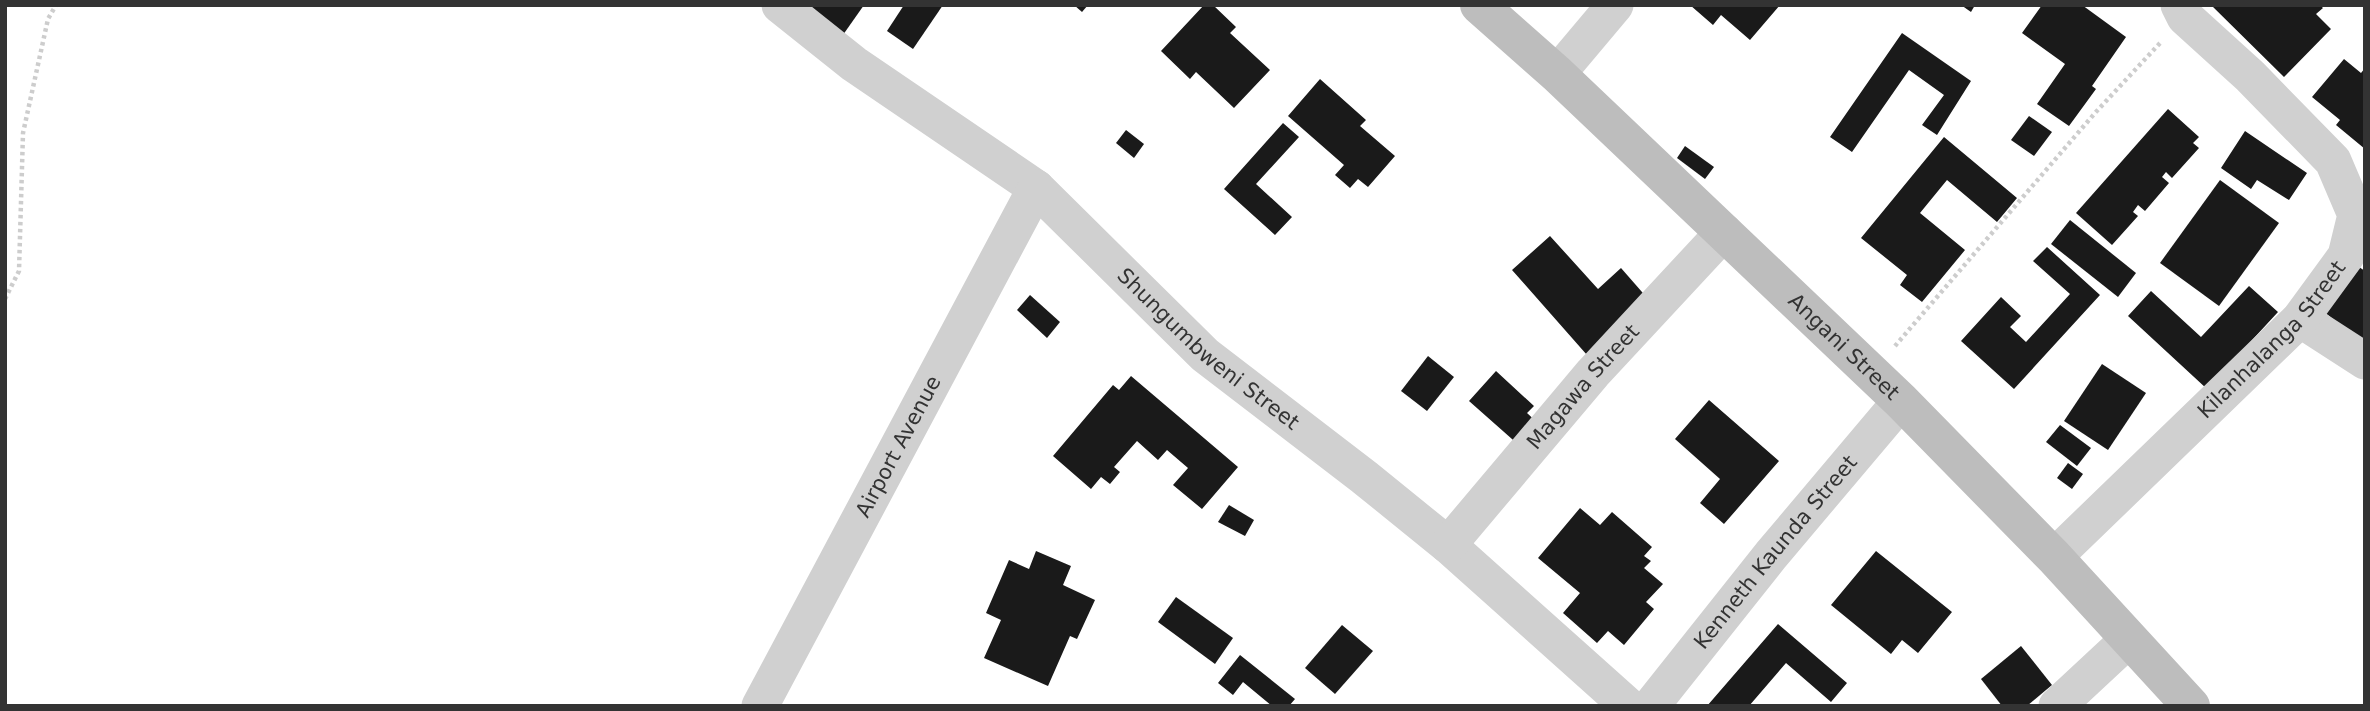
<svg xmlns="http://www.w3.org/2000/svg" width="2370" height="711" viewBox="0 0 2370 711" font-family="'DejaVu Sans',sans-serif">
	<rect width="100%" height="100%" fill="#fff"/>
	<g fill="#1a1a1a">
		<path d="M805 5H864L838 42Z"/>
		<path d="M904 5H943L913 49 887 31Z"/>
		<path d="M1074 5H1088L1082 12Z"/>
		<path d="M1204 5H1213L1236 27 1230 33 1270 70 1234 108 1196 72 1190 79 1161 51Z"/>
		<path d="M1690 5H1780L1750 40 1721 15 1713 25Z"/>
		<path d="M1961 5H1975L1971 12Z"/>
		<path d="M2042 5H2082L2126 37 2092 86 2096 89 2069 126 2037 104 2065 64 2022 33Z"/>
		<path d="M2211 5H2320L2323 8 2316 14 2331 29 2284 77Z"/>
		<path d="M1902 33 1971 81 1937 135 1922 125 1944 95 1909 70 1852 152 1830 137Z"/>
		<path d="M2344 59 2361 73 2365 68V149L2336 125 2340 120 2312 97Z"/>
		<path d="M1320 79 1366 120 1360 126 1395 156 1368 187 1358 179 1350 188 1335 175 1344 165 1288 116Z"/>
		<path d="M2168 109 2199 137 2193 143 2199 148 2172 178 2166 172 2162 177 2169 183 2145 211 2138 205 2133 212 2138 216 2112 245 2076 213Z"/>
		<path d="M2029 116 2052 132 2034 156 2011 140Z"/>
		<path d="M1283 123 1299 137 1256 184 1292 217 1275 235 1224 189Z"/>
		<path d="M1126 130 1144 144 1134 158 1116 143Z"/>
		<path d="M2245 131 2307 173 2289 200 2257 180 2251 189 2221 168Z"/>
		<path d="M1944 137 2017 198 1997 222 1947 180 1920 213 1965 250 1922 302 1900 285 1907 275 1861 238Z"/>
		<path d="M1685 146 1714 167 1705 179 1677 158Z"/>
		<path d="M2220 180 2279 223 2219 306 2160 263Z"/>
		<path d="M2070 220 2136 273 2118 297 2051 244Z"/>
		<path d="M1550 236 1598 289 1621 268 1649 300 1587 355 1512 270Z"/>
		<path d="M2047 247 2100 295 2014 389 1961 341 2001 297 2021 316 2010 327 2026 342 2070 294 2033 261Z"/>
		<path d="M2359 267 2365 271V345L2323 311Z"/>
		<path d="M2249 286 2278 312 2207 389 2128 316 2151 291 2201 337Z"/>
		<path d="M1030 295 1060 322 1047 338 1017 310Z"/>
		<path d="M1428 356 1454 377 1427 411 1401 391Z"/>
		<path d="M2102 364 2146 393 2108 450 2064 421Z"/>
		<path d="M1496 371 1534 406 1527 413 1540 425 1521 447 1469 401Z"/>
		<path d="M1131 376 1238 467 1202 509 1173 485 1188 468 1167 450 1158 460 1137 441 1114 467 1120 472 1110 484 1101 477 1091 489 1053 456 1113 385 1119 390Z"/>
		<path d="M1709 400 1779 461 1724 524 1700 503 1720 479 1675 439Z"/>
		<path d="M2060 425 2091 448 2077 466 2046 442Z"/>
		<path d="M2068 463 2083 474 2072 489 2057 478Z"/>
		<path d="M1229 505 1254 520 1245 536 1218 522Z"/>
		<path d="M1580 508 1600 525 1612 512 1652 547 1644 556 1651 561 1644 568 1663 584 1646 602 1654 609 1624 645 1608 631 1597 643 1563 613 1580 593 1538 558Z"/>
		<path d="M1036 551 1071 566 1063 585 1095 600 1077 639 1070 636 1048 686 984 658 1001 620 986 613 1009 560 1029 569Z"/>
		<path d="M1876 551 1952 612 1918 653 1902 640 1891 654 1831 605Z"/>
		<path d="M1176 597 1233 638 1215 664 1158 622Z"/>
		<path d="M1778 624 1847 683 1831 702 1786 663 1749 706H1707Z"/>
		<path d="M1342 625 1373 651 1335 694 1305 668Z"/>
		<path d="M2021 646 2052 685 2027 706H2002L1981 679Z"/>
		<path d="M1240 655 1295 699 1289 706H1272L1243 682 1233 695 1218 683Z"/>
	</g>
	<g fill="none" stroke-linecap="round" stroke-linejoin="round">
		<g stroke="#cdcdcd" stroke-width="4.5" stroke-dasharray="3.5 3.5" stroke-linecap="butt">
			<path d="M5 299 19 271 23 133 48 19 56 5"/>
			<path d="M1895 346 2095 113 2161 42"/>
		</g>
		<g stroke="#d0d0d0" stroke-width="37">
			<path id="s1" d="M780 5 854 64 1036 188 1205 355 1364 477 1448 545 1628 706"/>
			<path d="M1557 74 1615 5"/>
			<path d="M2300 319 2365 361"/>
			<path id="s2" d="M1448 545 1593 373 1724 232"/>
			<path id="s3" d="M2054 557 2300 319 2346 256 2356 215 2333 161 2250 76 2185 17 2179 5"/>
			<path id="s4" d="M760 706 1036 188"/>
			<path id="s5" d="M1651 706 1771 555 1901 401"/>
			<path d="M2057 706 2129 639"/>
		</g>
		<path stroke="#bdbdbd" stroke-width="38" id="s6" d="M1479 5 1557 74 1901 401 2054 557 2191 706"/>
	</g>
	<g text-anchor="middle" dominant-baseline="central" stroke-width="7" stroke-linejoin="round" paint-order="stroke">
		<g font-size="21" fill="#333" stroke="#fff">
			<text stroke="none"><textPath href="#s3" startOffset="308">Kilanhalanga Street</textPath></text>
			<text stroke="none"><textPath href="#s6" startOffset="500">Angani Street</textPath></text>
			<text stroke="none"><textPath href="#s1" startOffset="551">Shungumbweni Street</textPath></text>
			<text stroke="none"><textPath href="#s2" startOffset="208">Magawa Street</textPath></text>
			<text stroke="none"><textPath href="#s4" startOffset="294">Airport Avenue</textPath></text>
			<text stroke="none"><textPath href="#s5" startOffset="198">Kenneth Kaunda Street</textPath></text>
		</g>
	</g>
	<rect width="2370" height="711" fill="none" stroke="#333333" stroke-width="14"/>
</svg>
